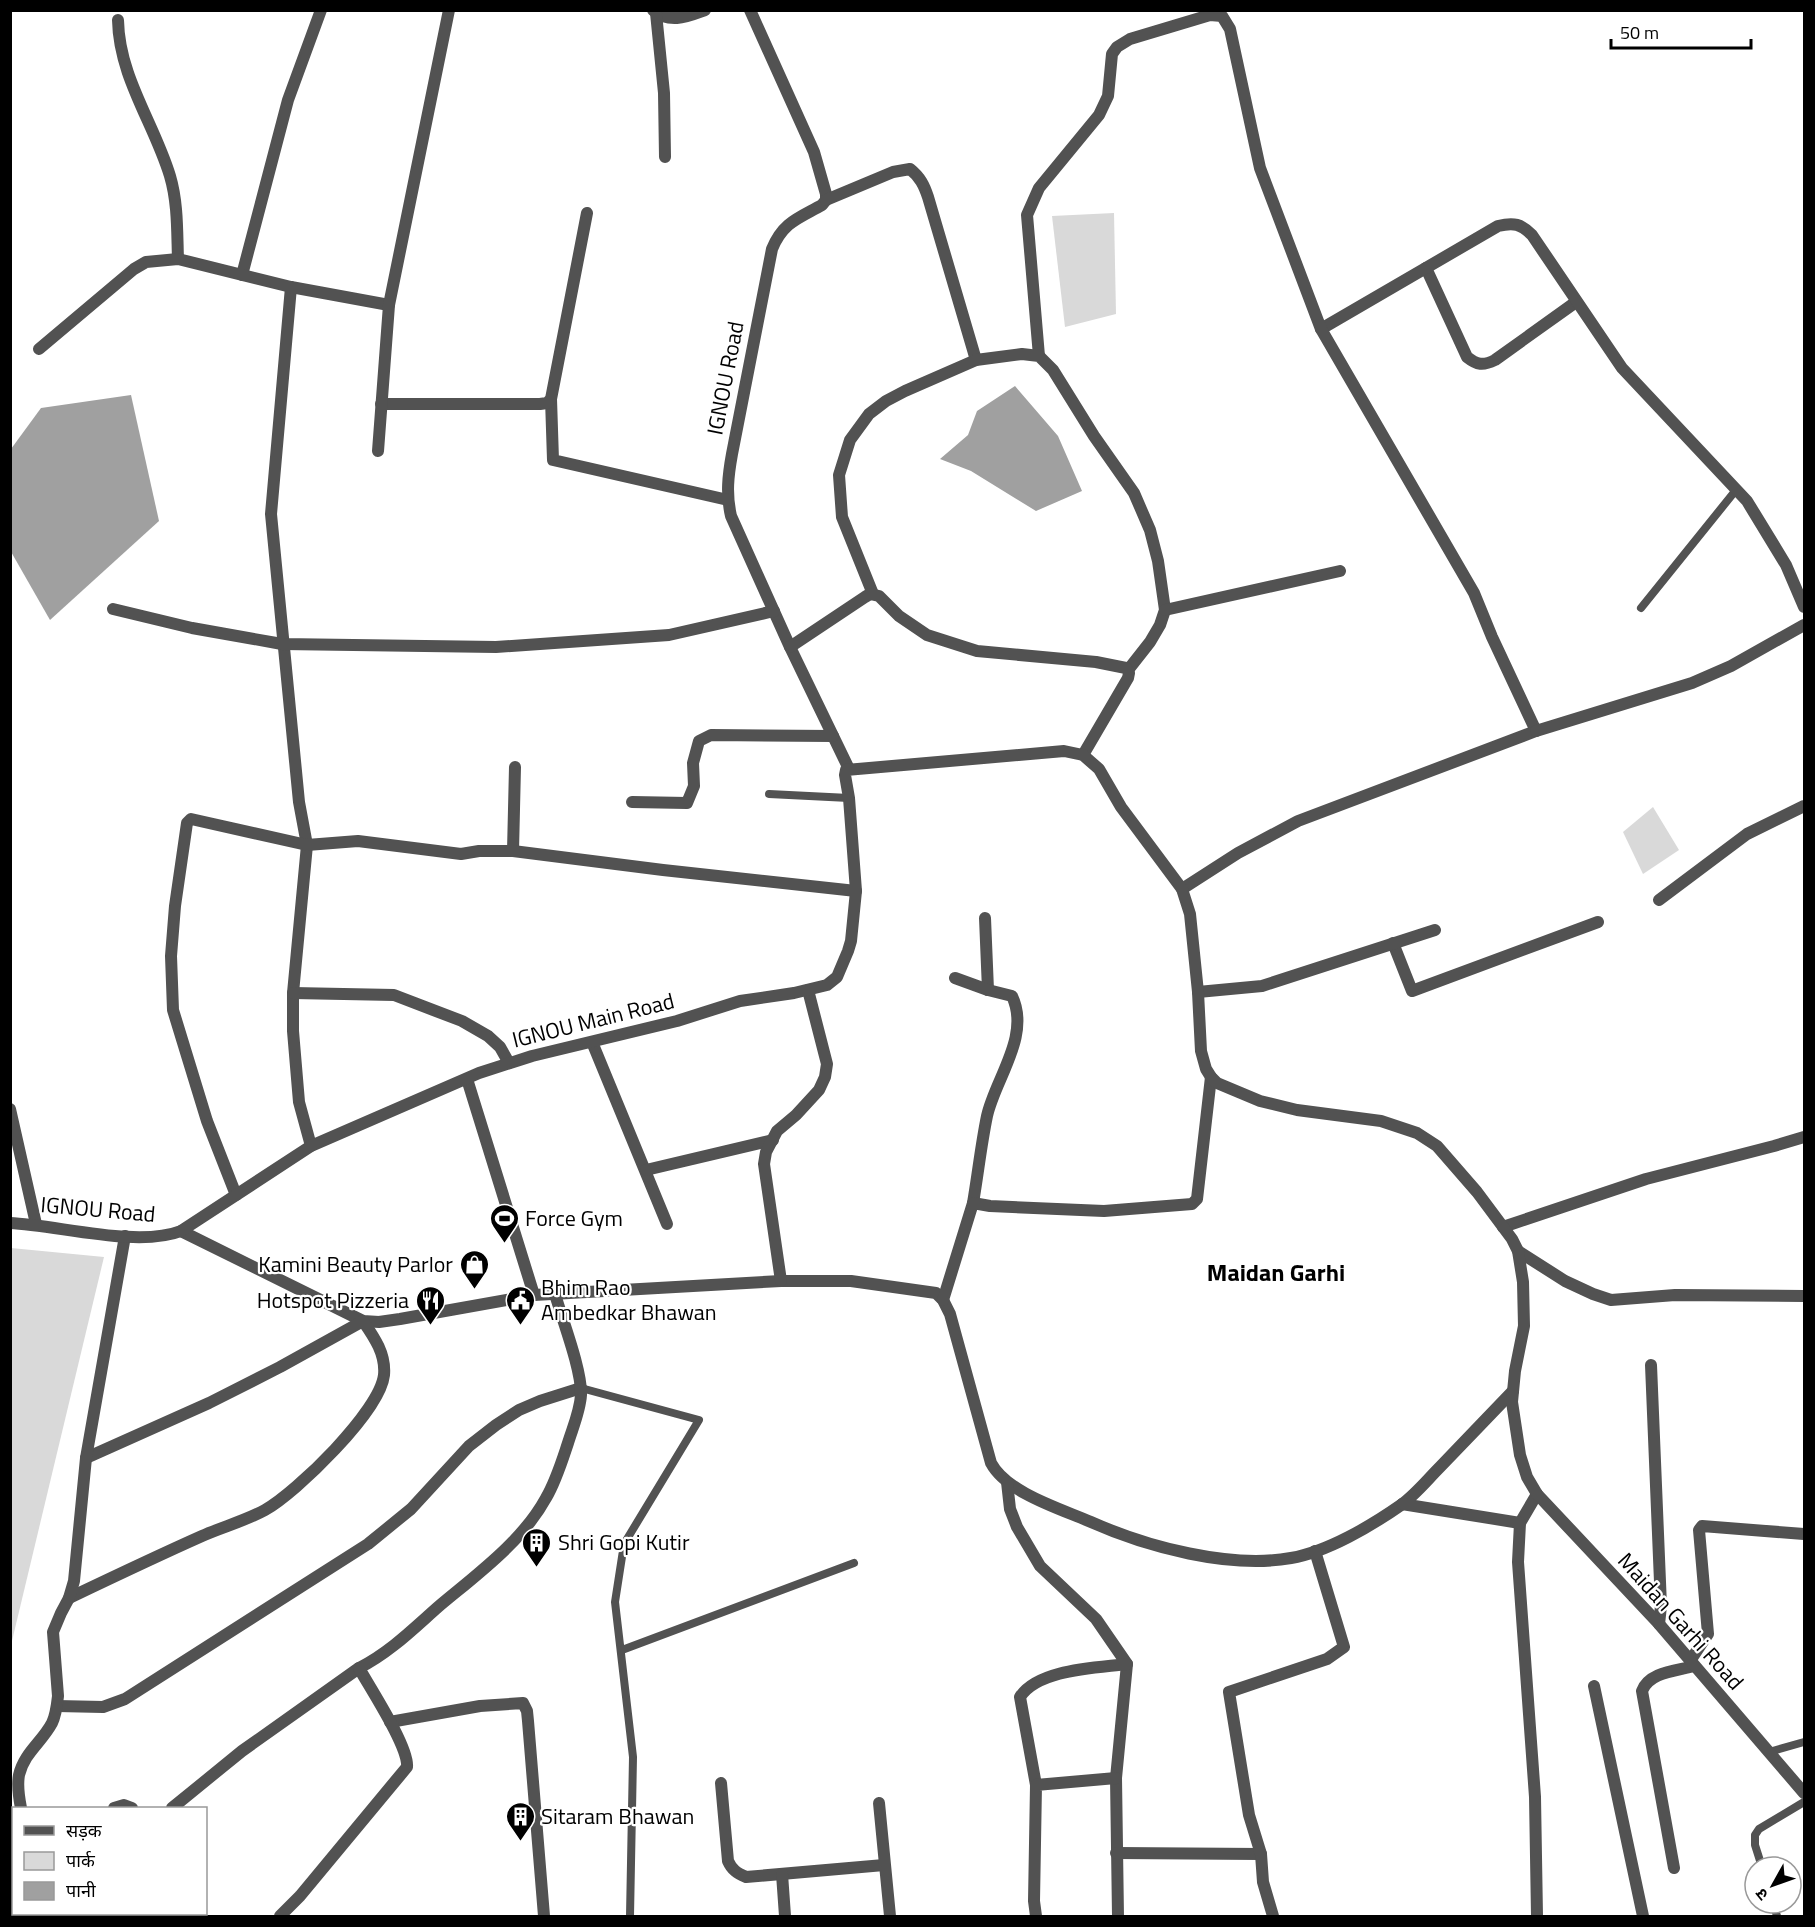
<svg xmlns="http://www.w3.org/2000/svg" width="1815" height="1927" viewBox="0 0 1815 1927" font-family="'Titillium Web','Noto Sans Devanagari',sans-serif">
	<rect width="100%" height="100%" fill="#fff"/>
	<g fill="#d9d9d9">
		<path d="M1114 213 1116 314 1065 327 1052 216Z"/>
		<path d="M1653 807 1679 850 1643 874 1623 832Z"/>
		<path d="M11 1248 104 1257 11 1645 10 1248Z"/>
	</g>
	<g fill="#a0a0a0">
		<path d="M1015 386 1058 436 1082 491 1036 511 971 471 940 459 968 435 977 411Z"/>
		<path d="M131 395 159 521 50 620 10 550 11 449 41 408Z"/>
	</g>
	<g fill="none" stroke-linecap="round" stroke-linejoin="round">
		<g stroke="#525252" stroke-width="8">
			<path d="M1641 608 1736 490"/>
			<path d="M769 794 849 798"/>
			<path d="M581 1388 699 1420 624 1544 615 1602 633 1757 630 1916"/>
			<path d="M622 1650 854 1563"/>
			<path d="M1769 1752 1804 1742"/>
			<path d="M1762 1867 1755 1845V1835L1759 1829 1804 1802"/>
			<path d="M1773 1903 1777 1916"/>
		</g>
		<g stroke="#525252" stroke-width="12">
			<path d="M653 10C670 24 686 17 705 10"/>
			<path d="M750 10 814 152 826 194V200L822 205C799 218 783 222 772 249L732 454C728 476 726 494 731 516L790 647 849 769"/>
			<path d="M656 13 664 93 665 157"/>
			<path d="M118 20C119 77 154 123 170 176 178 203 177 232 178 259"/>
			<path d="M826 200 893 172 910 169C920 177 924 185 928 197L976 360"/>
			<path d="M1426 268 1467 357C1477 365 1483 366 1495 360L1576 302"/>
			<path d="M242 275 288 100 321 10"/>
			<path d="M291 287 271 514 299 802 307 845 293 993V1031L299 1102 311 1146"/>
			<path d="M1321 329 1498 226C1514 222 1521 224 1532 235L1622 368 1747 501 1786 565 1804 607"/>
			<path d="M39 349 134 269 146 262 178 259 291 287 389 305"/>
			<path d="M1039 356 1027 215 1039 188 1099 115 1108 96 1112 54 1117 47 1130 39 1210 15 1222 16 1230 29 1260 168 1321 329 1474 593 1492 637 1536 731 1298 821 1238 853 1182 889"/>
			<path d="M551 399 553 460 728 500"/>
			<path d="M381 404H540L547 403 551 399 587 213"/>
			<path d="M378 451 389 305 449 10"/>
			<path d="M873 594 842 517 839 475 850 440 869 414 886 401 905 391 976 360 1022 354 1039 356 1053 370 1094 436 1134 493 1150 530 1158 561 1165 610 1160 625 1150 642 1128 670"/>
			<path d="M113 609 192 628 282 644 496 647 669 635 774 611"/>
			<path d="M1165 610 1340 571"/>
			<path d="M790 647 865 597 870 594 879 596 899 616 927 635 977 651 1096 662 1126 668 1129 673 1128 678 1083 755"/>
			<path d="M1536 731 1692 683 1731 666 1804 625"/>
			<path d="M632 802 687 803 694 786 693 763 699 741 711 735 833 736"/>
			<path d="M513 851 515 767"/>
			<path d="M1659 900 1747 834 1804 806"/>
			<path d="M985 918 988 990"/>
			<path d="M1393 943 1412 991 1598 922"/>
			<path d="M955 978 988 990 1012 996C1031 1036 995 1079 987 1116 981 1145 978 1174 973 1203"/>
			<path d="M1198 992 1262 986 1435 930"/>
			<path d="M293 993 394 995 462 1021 488 1036 500 1047 509 1063"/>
			<path d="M592 1042 667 1224"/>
			<path d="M467 1079 534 1295"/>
			<path d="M10 1109 36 1224"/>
			<path d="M646 1170 773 1140"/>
			<path d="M236 1195 207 1121 173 1010 171 956 175 906 187 823 191 819 307 845 358 841 461 854 479 851H513L663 870 856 891"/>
			<path d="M1503 1227 1646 1179 1774 1146 1804 1137"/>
			<path d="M181 1231 363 1321 379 1322 400 1319 534 1295 781 1281H851L936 1293 943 1300 950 1314 991 1463C1007 1493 1061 1509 1091 1522 1147 1547 1230 1569 1291 1558 1327 1552 1371 1526 1401 1505 1415 1495 1428 1479 1440 1467 1464 1442 1489 1416 1513 1391"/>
			<path d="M1518 1251 1565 1281 1593 1294 1611 1300 1675 1295 1804 1296"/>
			<path d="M781 1281 764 1164 766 1152 777 1131 796 1115 819 1090 825 1077 827 1064 808 990"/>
			<path d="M943 1300 973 1203 990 1206 1104 1211 1192 1204 1197 1199 1211 1077"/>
			<path d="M1651 1365 1661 1606 1659 1624"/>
			<path d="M1007 1482 1010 1509 1017 1527 1040 1566 1096 1619 1127 1664 1116 1778 1118 1916"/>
			<path d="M1537 1494 1520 1523 1518 1562 1535 1797 1537 1916"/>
			<path d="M1402 1504 1520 1523"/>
			<path d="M69 1598C113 1577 157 1556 202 1536 222 1527 245 1521 265 1510 297 1492 380 1411 384 1375 386 1354 374 1337 363 1321L280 1367 209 1403 86 1458"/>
			<path d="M1690 1661 1708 1634 1699 1530 1702 1526 1804 1534"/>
			<path d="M1594 1686 1643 1916"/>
			<path d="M57 1706 103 1707 125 1699 368 1544 411 1509 469 1446 496 1425 519 1410 540 1401 581 1388"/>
			<path d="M390 1722 480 1706 523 1703 527 1711 528 1721 544 1916"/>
			<path d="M721 1783 728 1861C732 1870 737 1873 746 1877L884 1865"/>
			<path d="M1036 1785 1020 1697C1038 1669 1096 1668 1127 1664"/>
			<path d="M879 1803 890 1916"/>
			<path d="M21 1808C19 1798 17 1786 19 1775 24 1753 42 1742 52 1723 56 1715 57 1705 58 1696L53 1632 61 1613 69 1598 74 1581 86 1458 125 1236"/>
			<path d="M114 1808 124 1805 132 1808"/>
			<path d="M172 1808 242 1751 359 1668"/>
			<path d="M1116 1853 1261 1854"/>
			<path d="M1674 1868 1642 1691C1649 1672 1676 1671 1694 1666"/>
			<path d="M782 1874 785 1916"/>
			<path d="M280 1916 300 1896 407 1767C409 1747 370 1688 359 1668 389 1653 413 1629 438 1607 476 1575 522 1542 546 1498 556 1481 562 1461 568 1443 573 1427 580 1411 581 1395 582 1370 562 1319 555 1294"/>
			<path d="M1036 1916 1034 1901 1036 1785 1116 1778"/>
			<path d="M1273 1916 1263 1882 1261 1854 1249 1815 1229 1692 1327 1659 1344 1647 1315 1551"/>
		</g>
		<path stroke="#525252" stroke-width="12" d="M10 1223C58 1225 137 1248 181 1231L311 1146 479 1073 532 1056 677 1021 740 1001 794 993 827 985 837 977 848 951 851 941 856 891 849 798 845 775 846 770 1064 751 1083 755 1099 769 1121 807 1182 889 1190 914 1198 992 1201 1051 1206 1069 1211 1077 1217 1083 1260 1101 1297 1110 1381 1121 1417 1133 1437 1146 1477 1192 1512 1239 1518 1251 1523 1282 1524 1326 1515 1371 1512 1402 1520 1455 1527 1477 1537 1494 1659 1624 1804 1793"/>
	</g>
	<defs>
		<symbol id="stadium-pin" viewBox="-11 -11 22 30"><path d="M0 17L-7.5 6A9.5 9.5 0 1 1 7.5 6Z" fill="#000" stroke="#fff"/><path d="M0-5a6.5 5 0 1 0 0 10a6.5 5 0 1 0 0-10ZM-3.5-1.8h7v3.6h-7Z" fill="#fff"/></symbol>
		<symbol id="shop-pin" viewBox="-11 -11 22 30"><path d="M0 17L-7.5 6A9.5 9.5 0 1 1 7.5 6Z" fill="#000" stroke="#fff"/><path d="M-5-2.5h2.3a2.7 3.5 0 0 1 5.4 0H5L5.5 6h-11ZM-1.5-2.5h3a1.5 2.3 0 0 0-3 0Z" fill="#fff"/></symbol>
		<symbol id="restaurant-pin" viewBox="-11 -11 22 30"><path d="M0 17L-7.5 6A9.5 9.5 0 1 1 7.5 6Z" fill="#000" stroke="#fff"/><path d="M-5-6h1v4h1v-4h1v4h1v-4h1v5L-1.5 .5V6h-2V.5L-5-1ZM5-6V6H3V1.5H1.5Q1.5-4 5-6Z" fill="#fff"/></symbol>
		<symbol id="civic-pin" viewBox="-11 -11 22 30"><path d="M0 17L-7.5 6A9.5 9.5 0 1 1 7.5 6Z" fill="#000" stroke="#fff"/><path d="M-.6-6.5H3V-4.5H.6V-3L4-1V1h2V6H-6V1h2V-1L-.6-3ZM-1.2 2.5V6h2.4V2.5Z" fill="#fff"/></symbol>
		<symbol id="building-pin" viewBox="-11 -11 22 30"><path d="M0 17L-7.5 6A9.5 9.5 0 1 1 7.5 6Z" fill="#000" stroke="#fff"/><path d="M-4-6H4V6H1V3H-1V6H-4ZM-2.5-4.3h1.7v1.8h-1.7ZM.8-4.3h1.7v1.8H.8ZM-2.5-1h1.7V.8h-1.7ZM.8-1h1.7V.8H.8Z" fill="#fff"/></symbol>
	</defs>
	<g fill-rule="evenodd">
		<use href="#stadium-pin" x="488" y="1202" width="33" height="45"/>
		<use href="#shop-pin" x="458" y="1248" width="33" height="45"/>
		<use href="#restaurant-pin" x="414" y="1284" width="33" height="45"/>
		<use href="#civic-pin" x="504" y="1284" width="33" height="45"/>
		<use href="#building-pin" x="520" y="1526" width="33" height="45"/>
		<use href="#building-pin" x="504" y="1800" width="33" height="45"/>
	</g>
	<g text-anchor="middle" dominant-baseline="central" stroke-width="4.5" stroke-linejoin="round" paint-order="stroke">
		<g font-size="22" fill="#000" stroke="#fff">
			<text transform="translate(725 378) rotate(-79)">IGNOU Road</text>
			<text transform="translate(593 1020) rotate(-14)">IGNOU Main Road</text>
			<text transform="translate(98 1209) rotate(5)">IGNOU Road</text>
			<text transform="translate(1681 1621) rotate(48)">Maidan Garhi Road</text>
		</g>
		<g font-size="22" fill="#000" stroke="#fff" text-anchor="start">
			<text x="525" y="1218">Force Gym</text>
			<text x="453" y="1264" text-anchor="end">Kamini Beauty Parlor</text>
			<text x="541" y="1287">Bhim Rao<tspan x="541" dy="25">Ambedkar Bhawan</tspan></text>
			<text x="409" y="1300" text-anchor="end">Hotspot Pizzeria</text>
			<text x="558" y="1542">Shri Gopi Kutir</text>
			<text x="541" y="1816">Sitaram Bhawan</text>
		</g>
		<g font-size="24" font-weight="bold" fill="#000" stroke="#fff">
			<text x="1276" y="1272">Maidan Garhi</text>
		</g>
	</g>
	<rect width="1815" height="1927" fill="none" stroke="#000000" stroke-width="24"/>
	<rect x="12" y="1807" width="195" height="108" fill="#ffffff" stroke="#999999" stroke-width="1.5"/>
	<rect x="24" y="1826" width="30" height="9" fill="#525252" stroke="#999999" stroke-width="1.5"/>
	<text x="66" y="1837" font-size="18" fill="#000000">सड़क</text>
	<rect x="24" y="1852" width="30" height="18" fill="#d9d9d9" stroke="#999999" stroke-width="1.5"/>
	<text x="66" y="1867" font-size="18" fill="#000000">पार्क</text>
	<rect x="24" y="1882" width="30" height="18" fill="#a0a0a0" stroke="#999999" stroke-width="1.5"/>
	<text x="66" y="1897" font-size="18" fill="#000000">पानी</text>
	<g transform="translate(1773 1885) rotate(230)"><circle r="28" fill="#ffffff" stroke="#999999" stroke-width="1.5"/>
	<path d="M0-4.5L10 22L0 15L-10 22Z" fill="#000000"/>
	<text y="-9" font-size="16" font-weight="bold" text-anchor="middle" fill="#000000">उ</text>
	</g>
	<path d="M1611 39v9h140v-9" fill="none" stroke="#000000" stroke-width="3"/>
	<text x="1620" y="39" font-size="18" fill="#000000" stroke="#ffffff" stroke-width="4.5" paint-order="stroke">50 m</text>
</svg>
